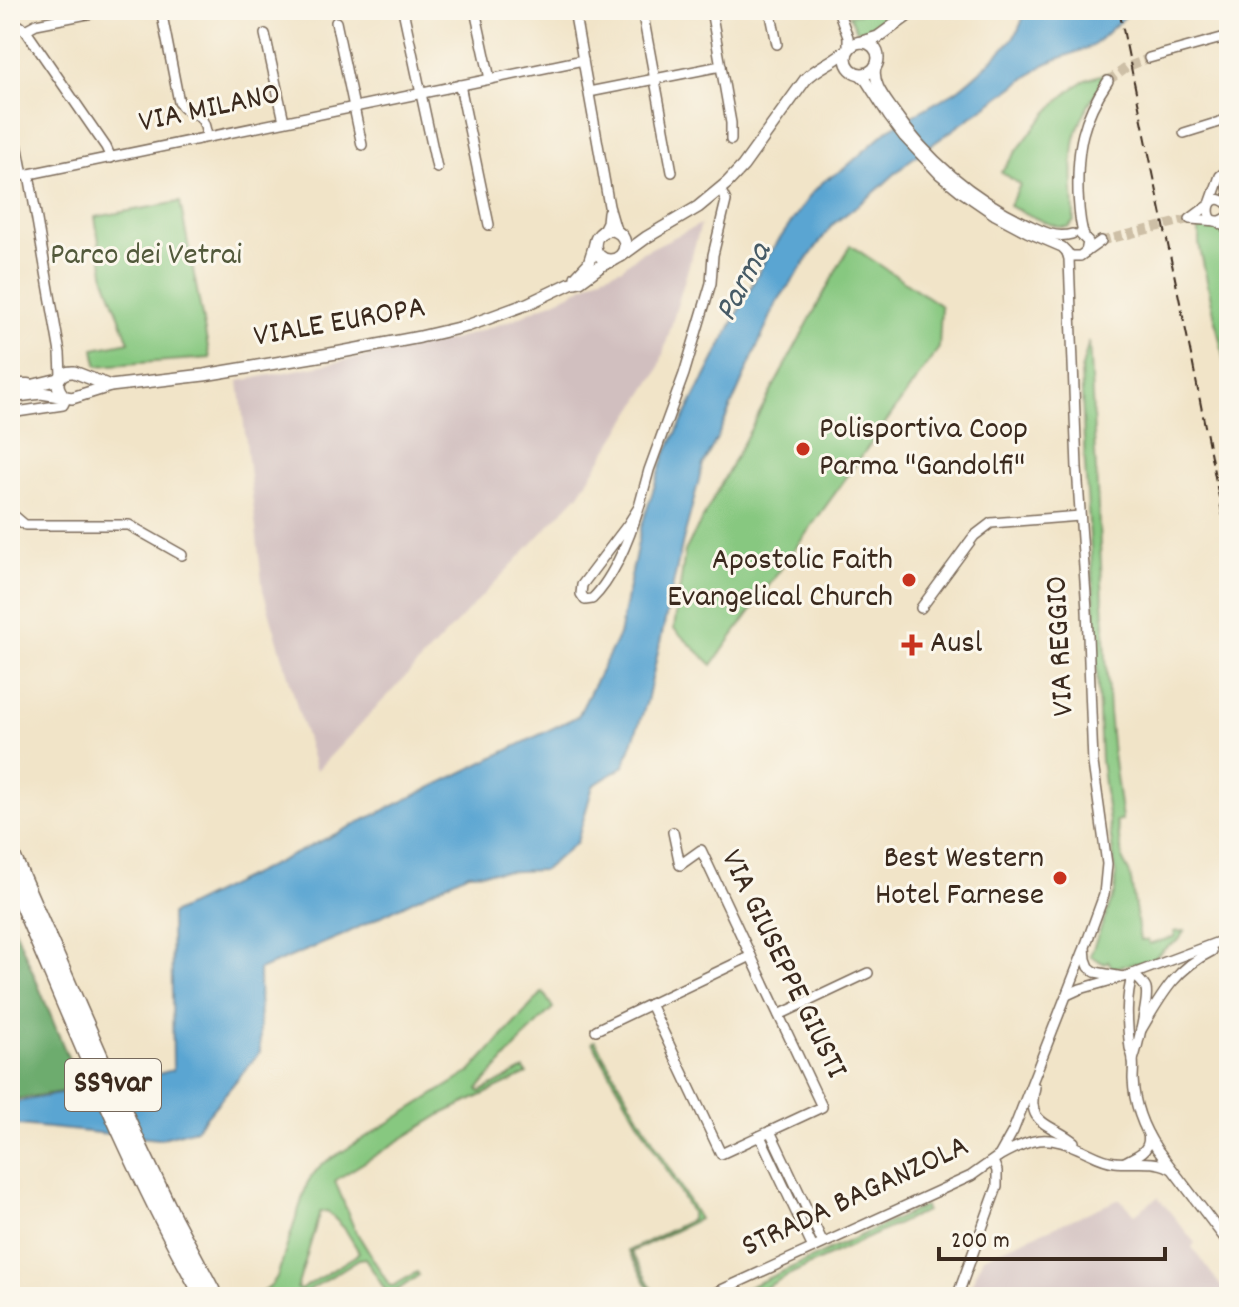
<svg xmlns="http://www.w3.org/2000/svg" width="1239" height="1307" viewBox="0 0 1239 1307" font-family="Dekko,sans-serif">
	<rect width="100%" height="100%" fill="#fbf7ec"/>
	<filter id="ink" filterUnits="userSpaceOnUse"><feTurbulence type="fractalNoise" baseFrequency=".0125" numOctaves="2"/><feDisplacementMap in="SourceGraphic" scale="16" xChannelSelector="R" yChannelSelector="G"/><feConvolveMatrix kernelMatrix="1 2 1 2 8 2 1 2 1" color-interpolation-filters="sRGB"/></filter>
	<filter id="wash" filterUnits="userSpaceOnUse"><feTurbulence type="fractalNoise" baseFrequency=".006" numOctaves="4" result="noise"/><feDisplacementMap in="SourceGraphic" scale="32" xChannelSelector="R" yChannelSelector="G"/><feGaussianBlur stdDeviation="1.8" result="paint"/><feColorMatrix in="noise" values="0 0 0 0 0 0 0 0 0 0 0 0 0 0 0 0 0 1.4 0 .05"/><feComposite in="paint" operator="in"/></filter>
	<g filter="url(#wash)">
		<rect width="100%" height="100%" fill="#f1e4c8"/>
		<g fill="#d1bfbf">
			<path d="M701 224 658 371 579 494 316 771 263 590 239 381 456 339 512 320 568 295 602 276 622 268 639 254Z"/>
			<path d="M1158 1197 1195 1243 1192 1247 1229 1297H966L983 1257 1120 1199 1135 1214Z"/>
		</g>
		<g fill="#87c880" stroke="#61794f" stroke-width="2" fill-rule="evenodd">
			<path d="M882 10H900L867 35 856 29 849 15Z"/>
			<path d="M1109 73C1096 92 1080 116 1075 139 1070 166 1074 194 1074 221L1068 227H1059L1044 222 1009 206 1020 185 1001 172C1025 141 1050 102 1084 81 1091 77 1101 75 1109 73Z"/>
			<path d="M180 202 210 358 97 366 94 349 129 342 105 278 95 217Z"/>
			<path d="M1199 224 1221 229 1225 238 1229 237V383L1199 244Z"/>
			<path d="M850 245 941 306 939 348 712 665 674 629 685 551Z"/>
			<path d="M1089 341 1109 712 1113 754 1122 820 1116 821 1123 861 1130 874 1140 940H1147L1149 944 1175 937 1174 932 1184 931 1179 940 1163 950 1149 963H1135L1113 968 1108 961 1105 964 1090 956 1115 892 1116 875 1101 761 1094 596 1085 465 1081 371Z"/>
			<path d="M543 992 553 1008C526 1032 504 1063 478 1089L480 1092 524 1069 527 1074 442 1114 339 1178 335 1181 354 1228 389 1285 393 1286 417 1272 419 1275 389 1296 365 1258 359 1259 298 1297H255L271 1285 277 1277 307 1184 311 1177 321 1165 470 1072ZM327 1211 345 1229 359 1252 355 1256 300 1290 297 1288 320 1212Z"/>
			<path d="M595 1041 699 1219 631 1252 657 1297H654L628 1251 691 1220V1212L686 1203 592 1042Z"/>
			<path d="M925 1206 926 1211 788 1275 749 1297H727Z"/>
		</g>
		<path fill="#6dac6e" stroke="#546b46" stroke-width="2" d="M10 917 81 1089 10 1100Z"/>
		<path fill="#5aa5d2" stroke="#4a6878" stroke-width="2" d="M1025 10H1132L1093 46 1047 63 909 161 876 191 832 225 777 302 717 438 703 464 681 549 647 701 624 766 593 786 577 842 544 870 468 873 341 936 259 970 260 1052 196 1129 159 1139 10 1124V1103L135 1080 173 1070 171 914 578 716 619 635 641 528 664 457 765 260 812 193 824 181 845 168 889 129 956 91C972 79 1004 50 1016 34 1021 26 1023 19 1025 10Z"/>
	</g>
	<g filter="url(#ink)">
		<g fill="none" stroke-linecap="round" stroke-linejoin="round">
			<g stroke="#cdbfa6" stroke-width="9" stroke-dasharray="9 4.5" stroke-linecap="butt">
				<path d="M1108 81 1127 67 1149 58"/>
				<path d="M1101 241 1190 219"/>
			</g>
			<defs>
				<g id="minor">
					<path d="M161 10 179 102C191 121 203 105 207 137"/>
					<path d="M403 10 437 168"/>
					<path d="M475 10 490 79"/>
					<path d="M574 10 609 206 615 227 619 233"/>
					<path d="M642 10 672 172"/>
					<path d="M711 10 731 123V140"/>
					<path d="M770 10 777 44"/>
					<path d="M838 10 848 37V49"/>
					<path d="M336 22 362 145"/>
					<path d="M10 27 20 26 26 31 106 147 111 158"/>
					<path d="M25 30 36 24 108 10"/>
					<path d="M265 34 284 121"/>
					<path d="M1149 58 1229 36"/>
					<path d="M876 67C872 83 885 98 894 111 926 159 973 198 1025 223 1040 230 1054 239 1072 234"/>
					<path d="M859 74 866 81 889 117 904 137 939 174 960 191 995 215 1027 232 1062 247 1067 252 1069 259 1077 468 1087 610 1093 763 1107 864 1104 895 1085 947 1086 959 1089 967 1095 972 1123 977"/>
					<path d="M460 85 489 225"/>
					<path d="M589 92 721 66"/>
					<path d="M10 107 23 175"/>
					<path d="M1184 133 1229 119"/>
					<path d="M1229 170 1227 179 1229 193"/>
					<path d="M29 174 60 353 61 375"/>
					<path d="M10 178 583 60"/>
					<path d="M1229 205C1203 182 1202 238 1229 216"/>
					<path d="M1190 219 1210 204 1220 176 1229 169"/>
					<path d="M1191 219 1217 221 1229 230"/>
					<path d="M601 234 607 222 608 212"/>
					<path d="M1080 234 1088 242 1086 252"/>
					<path d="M1084 236C1079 221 1079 208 1078 193 1077 148 1082 119 1108 81"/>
					<path d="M1067 253 1072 256H1080L1101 241"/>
					<path d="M10 413 63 405 67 397"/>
					<path d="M641 501C632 531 615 577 592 599L585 600 581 594 582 585 629 523 639 507 649 470 684 374 711 283 713 255 726 201 720 189"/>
					<path d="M10 506 11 513 25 525H129L182 555"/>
					<path d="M921 608 974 536 991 523 1080 516"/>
					<path d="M1133 974C1125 998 1127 1024 1130 1048 1131 1052 1133 1056 1133 1060 1134 1066 1133 1073 1133 1079 1134 1104 1143 1128 1157 1149L1229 1244"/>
					<path d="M1133 974C1138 979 1144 983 1146 989 1149 999 1137 1049 1133 1060"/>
					<path d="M1067 995 1080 989 1133 974 1229 938"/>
					<path d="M650 1004 721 1154 822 1107 701 850 680 865 673 832"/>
					<path d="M779 1015 868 973"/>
					<path d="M596 1030 751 956"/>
					<path d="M1141 1030C1161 996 1175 969 1212 951"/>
					<path d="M1035 1087C1025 1126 1051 1123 1074 1142"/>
					<path d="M770 1131 823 1243"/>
					<path d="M760 1136 813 1248"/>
					<path d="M999 1156C1030 1139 1046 1133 1080 1149 1092 1154 1102 1161 1115 1162 1133 1164 1153 1159 1170 1168"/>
					<path d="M1125 1162C1137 1155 1152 1151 1148 1134"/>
					<path d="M706 1297 971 1176 999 1156 1013 1131 1084 950"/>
					<path d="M957 1297 997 1187V1171L993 1161"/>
				</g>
				<g id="major">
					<circle cx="862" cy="58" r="16"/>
					<path d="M862 42 878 37 915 10"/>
					<circle cx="610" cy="245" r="15"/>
					<path d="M621 256 647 237 698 207 727 183 743 166 805 80C818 66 835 62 848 49"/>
					<path d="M576 277 589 263 595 244"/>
					<path d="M22 388 59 379"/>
					<path d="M63 395C53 384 59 371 74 372L110 386"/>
					<path d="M10 397 41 393 72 398 110 386 204 375 336 353 420 337 467 326 527 304 571 283 580 281 602 265 614 260"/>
				</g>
				<g id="highway">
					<path d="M10 386H29"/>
					<path d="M10 849 142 1151 174 1218 216 1297"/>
					<path d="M10 877C71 1018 127 1163 203 1297"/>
				</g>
			</defs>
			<use href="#minor" stroke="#7b6b5a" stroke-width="12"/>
			<use href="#major" stroke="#7b6b5a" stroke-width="14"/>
			<use href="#highway" stroke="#7b6b5a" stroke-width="17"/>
			<use href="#minor" stroke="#fff" stroke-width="9"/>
			<use href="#major" stroke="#fff" stroke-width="11"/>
			<use href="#highway" stroke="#fff" stroke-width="14"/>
			<path stroke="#3b2a1e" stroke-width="2" stroke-dasharray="12 6" stroke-linecap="butt" d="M1119 10 1191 355 1229 548"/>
		</g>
	</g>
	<g fill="#c8321e" stroke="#fbf7ec" stroke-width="3">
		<circle cx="803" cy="449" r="8"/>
		<circle cx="909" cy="580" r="8"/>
		<path d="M908 633h8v8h8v8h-8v8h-8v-8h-8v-8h8z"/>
		<circle cx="1060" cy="878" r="8"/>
	</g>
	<g text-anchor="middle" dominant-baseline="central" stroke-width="6" stroke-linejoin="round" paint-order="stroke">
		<rect fill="#fbf7ec" stroke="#75685c" stroke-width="2" x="65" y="1059" width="96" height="52" rx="6"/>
		<g font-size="30" font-weight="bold" fill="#3b2a1e">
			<text x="113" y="1085">SS9var</text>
		</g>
		<g font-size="32" fill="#3b2a1e" stroke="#fbf7ec">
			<text transform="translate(210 110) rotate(-12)">VIA MILANO</text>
			<text transform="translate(340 324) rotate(-10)">VIALE EUROPA</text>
			<text transform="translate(1062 646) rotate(-93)">VIA REGGIO</text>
			<text transform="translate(782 965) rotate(64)">VIA GIUSEPPE GIUSTI</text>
			<text transform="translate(856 1198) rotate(-25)">STRADA BAGANZOLA</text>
		</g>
		<g font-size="32" fill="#52593b" stroke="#fbf7ec">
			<text x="146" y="257">Parco dei Vetrai</text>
		</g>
		<g font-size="32" fill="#3b2a1e" stroke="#fbf7ec" text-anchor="start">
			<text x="819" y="431">Polisportiva Coop<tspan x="819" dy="37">Parma "Gandolfi"</tspan></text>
			<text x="893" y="562" text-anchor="end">Apostolic Faith<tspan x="893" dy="37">Evangelical Church</tspan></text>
			<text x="930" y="645">Ausl</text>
			<text x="1044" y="860" text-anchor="end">Best Western<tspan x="1044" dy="37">Hotel Farnese</tspan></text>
		</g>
		<g font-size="34" font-style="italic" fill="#475b66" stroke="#fbf7ec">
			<text transform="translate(745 283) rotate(-62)">Parma</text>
		</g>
	</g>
	<rect width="1239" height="1307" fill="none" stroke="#fbf7ec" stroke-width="40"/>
	<path d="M939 1247v12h226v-12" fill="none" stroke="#3b2a1e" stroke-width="4"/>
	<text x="951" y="1247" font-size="24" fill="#3b2a1e" stroke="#fbf7ec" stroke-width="6" paint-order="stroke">200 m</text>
</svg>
